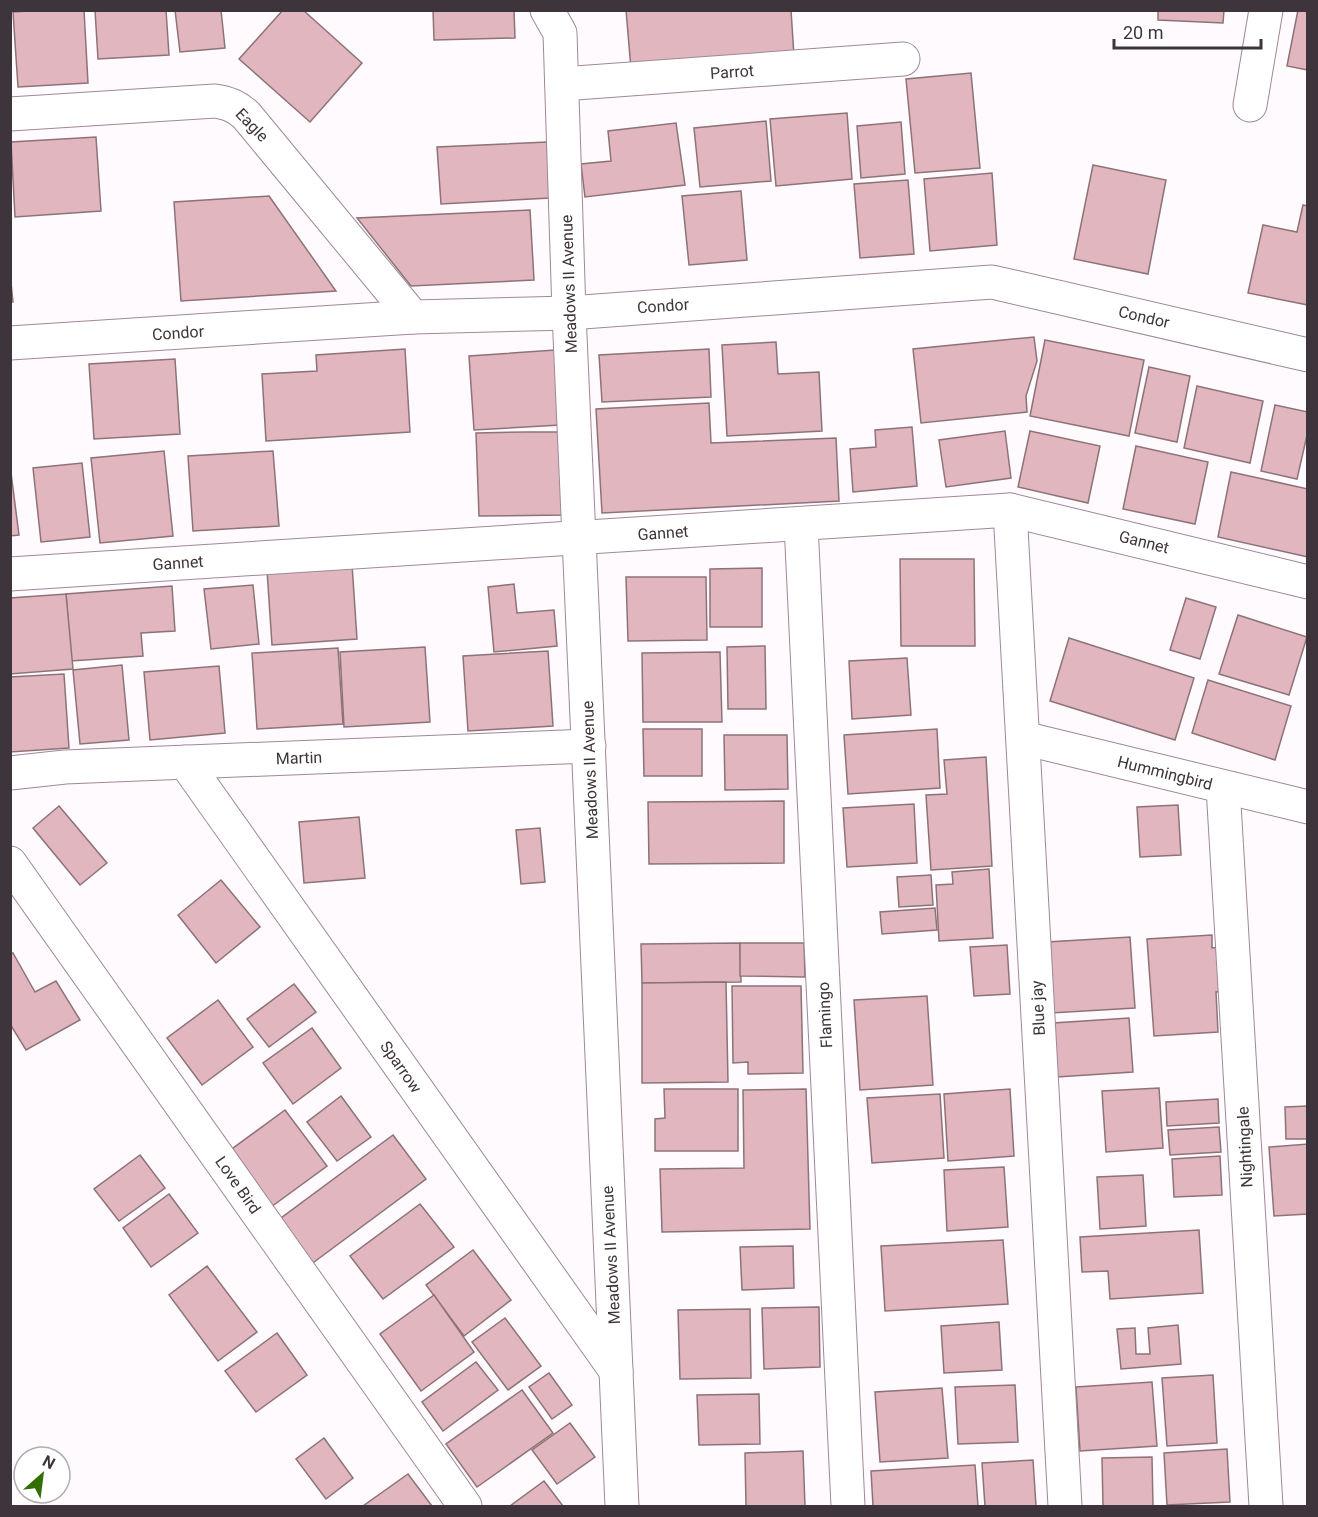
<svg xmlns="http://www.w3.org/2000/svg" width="1318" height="1517" viewBox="0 0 1318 1517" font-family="Roboto,sans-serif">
	<rect width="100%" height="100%" fill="#fffafe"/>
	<g fill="#e2b6be" stroke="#8d7378" stroke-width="1.5">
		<path d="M43 10H84L88 83 18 87 13 12Z"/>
		<path d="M95 10H166L169 55 98 59Z"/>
		<path d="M175 10H221L225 48 180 52Z"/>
		<path d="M283 10H303L362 63 310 122 239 59Z"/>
		<path d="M433 10H514L515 38 434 40Z"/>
		<path d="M626 10H791L794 56 631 69Z"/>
		<path d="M1158 10H1224L1223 23 1158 20Z"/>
		<path d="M1298 10 1308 12V70L1287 66Z"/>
		<path d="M971 73 980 168 915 173 906 79Z"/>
		<path d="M847 113 852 179 776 186 770 119Z"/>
		<path d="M766 121 771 181 700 187 694 128Z"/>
		<path d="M901 122 905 174 861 178 857 126Z"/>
		<path d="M676 123 685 185 585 197 581 164 611 161 608 131Z"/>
		<path d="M96 137 101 211 15 217 11 142Z"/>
		<path d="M547 142 550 198 441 204 437 147Z"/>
		<path d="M1093 165 1166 180 1148 274 1074 259Z"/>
		<path d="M992 173 997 245 930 251 924 179Z"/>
		<path d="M908 180 914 254 860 258 854 184Z"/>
		<path d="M741 191 747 260 689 265 682 196Z"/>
		<path d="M269 196 336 291 181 301 174 202Z"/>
		<path d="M1303 205 1308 206V305L1248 293 1263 225 1297 232Z"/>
		<path d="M530 210 534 280 411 286 357 218Z"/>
		<path d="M10 273 13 302H10Z"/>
		<path d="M1034 337 1037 361 1026 396 1027 412 921 423 913 349Z"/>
		<path d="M1045 340 1144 360 1129 436 1030 416Z"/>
		<path d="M776 342 778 374 819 372 822 431 727 436 722 345Z"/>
		<path d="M405 349 410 432 266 441 262 374 317 371 316 355Z"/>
		<path d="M709 349 711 397 602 402 599 355Z"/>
		<path d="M555 350 560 425 474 430 469 356Z"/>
		<path d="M175 359 180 434 94 439 89 364Z"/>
		<path d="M1149 367 1190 376 1177 442 1135 433Z"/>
		<path d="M1197 386 1263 401 1250 463 1184 448Z"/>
		<path d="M709 403 711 443 836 438 839 501 602 513 596 409Z"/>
		<path d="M1275 405 1308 412V431L1297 479 1261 471Z"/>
		<path d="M912 427 917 486 853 492 850 449 876 447 875 430Z"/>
		<path d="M1005 431 1011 478 946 487 939 440Z"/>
		<path d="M1030 431 1100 446 1088 503 1018 487Z"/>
		<path d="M526 432H563L566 515 479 516 476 433Z"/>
		<path d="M1136 446 1208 462 1195 524 1123 509Z"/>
		<path d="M164 451 173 536 100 543 91 458Z"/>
		<path d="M273 451 279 526 193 531 188 456Z"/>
		<path d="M82 463 90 537 41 542 33 468Z"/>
		<path d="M10 465 19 535 10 536Z"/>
		<path d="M1231 472 1308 489V557L1218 537Z"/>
		<path d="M900 559H974L975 646H901Z"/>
		<path d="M352 564 357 639 272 645 267 570Z"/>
		<path d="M762 568V627H710V569Z"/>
		<path d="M626 577H706L707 640 628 641Z"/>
		<path d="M514 584 517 613 554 610 557 646 494 652 488 587Z"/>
		<path d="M253 585 259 644 211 649 204 589Z"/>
		<path d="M172 586 175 631 141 633 143 656 71 661 66 594Z"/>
		<path d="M66 594 73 669 10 674V598Z"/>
		<path d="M1186 598 1216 607 1200 659 1170 650Z"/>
		<path d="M1238 615 1307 637 1289 695 1219 674Z"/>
		<path d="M1069 638 1194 678 1175 740 1050 701Z"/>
		<path d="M765 646 766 709H728L727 647Z"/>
		<path d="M425 647 430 722 344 727 340 652Z"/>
		<path d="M338 648 343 724 257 729 252 653Z"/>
		<path d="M548 651 553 726 468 731 463 656Z"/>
		<path d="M720 652 722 722H643L642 653Z"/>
		<path d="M907 658 911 715 852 719 849 661Z"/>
		<path d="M122 665 129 740 80 744 73 670Z"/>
		<path d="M219 666 225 733 150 740 144 672Z"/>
		<path d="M64 674 69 748 10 752V677Z"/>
		<path d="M1208 680 1291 706 1275 760 1192 733Z"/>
		<path d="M643 729H702V776H644Z"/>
		<path d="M937 729 940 788 848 794 844 735Z"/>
		<path d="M724 735H787L788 789 725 790Z"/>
		<path d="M986 757 992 866 931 870 926 795 947 794 944 760Z"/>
		<path d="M784 801V863L649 864 648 802Z"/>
		<path d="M914 804 917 863 847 867 843 808Z"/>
		<path d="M1178 805 1181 855 1140 857 1137 807Z"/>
		<path d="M59 806 107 863 80 885 33 828Z"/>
		<path d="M359 817 365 878 304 883 299 822Z"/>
		<path d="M540 828 545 882 521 884 516 830Z"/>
		<path d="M989 869 993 938 939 941 936 885 953 884 952 872Z"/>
		<path d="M931 875 933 905 899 907 897 877Z"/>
		<path d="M221 880 260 927 216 963 178 915Z"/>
		<path d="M935 908 937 930 882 934 880 912Z"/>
		<path d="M1212 935V948L1221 947 1225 991 1216 992 1218 1032 1154 1036 1147 939Z"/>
		<path d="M1130 937 1135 1008 1051 1013 1047 942Z"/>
		<path d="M740 943 741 982 642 983 641 944Z"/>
		<path d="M740 943H804L805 977 740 976Z"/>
		<path d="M1007 945 1010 994 974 996 970 947Z"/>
		<path d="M13 953 35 992 56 981 80 1020 26 1050 10 1024V954Z"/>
		<path d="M726 982 728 1082 642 1083V983Z"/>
		<path d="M294 984 316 1012 269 1047 247 1019Z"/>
		<path d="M732 986H801L803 1073 748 1074V1062L733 1063Z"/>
		<path d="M927 996 933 1085 860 1090 854 1000Z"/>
		<path d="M218 1000 253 1047 202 1085 167 1038Z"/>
		<path d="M1129 1018 1133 1072 1057 1077 1053 1023Z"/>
		<path d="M312 1028 341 1068 293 1104 263 1063Z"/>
		<path d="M1159 1088 1163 1148 1106 1152 1102 1091Z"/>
		<path d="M664 1089H738V1151H655V1119L665 1118Z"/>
		<path d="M806 1089 810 1229 662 1232 660 1169 744 1168 743 1090Z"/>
		<path d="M1010 1089 1014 1156 948 1161 944 1094Z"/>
		<path d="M940 1094 944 1158 872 1163 867 1098Z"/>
		<path d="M341 1096 371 1137 337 1161 307 1122Z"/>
		<path d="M1218 1099 1219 1123 1167 1126 1166 1102Z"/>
		<path d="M1308 1106V1139H1286L1285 1107Z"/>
		<path d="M285 1110 327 1166 271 1207 229 1151Z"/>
		<path d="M1219 1127 1221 1152 1170 1155 1168 1130Z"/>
		<path d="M393 1135 426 1179 310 1265 277 1221Z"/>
		<path d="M1308 1144V1214L1274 1216 1269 1147Z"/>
		<path d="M140 1155 165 1188 119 1221 94 1189Z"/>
		<path d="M1220 1156 1222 1195 1174 1197 1172 1159Z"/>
		<path d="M1004 1167 1008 1227 947 1231 944 1170Z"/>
		<path d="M1143 1175 1146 1226 1100 1229 1097 1177Z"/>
		<path d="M169 1194 198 1233 151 1267 123 1228Z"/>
		<path d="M420 1204 454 1247 383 1299 350 1256Z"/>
		<path d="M1199 1230 1203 1293 1110 1299 1108 1271 1082 1272 1080 1237Z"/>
		<path d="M1003 1240 1008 1304 885 1311 881 1246Z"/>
		<path d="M793 1246 794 1288 742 1290 740 1247Z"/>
		<path d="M473 1250 511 1300 464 1336 426 1285Z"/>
		<path d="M207 1266 257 1332 218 1361 169 1295Z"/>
		<path d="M434 1295 474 1352 421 1391 380 1334Z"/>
		<path d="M819 1307 820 1367 764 1369 762 1308Z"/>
		<path d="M750 1309 751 1378 680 1379 678 1310Z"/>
		<path d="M505 1318 541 1366 508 1390 472 1342Z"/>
		<path d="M999 1322 1002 1370 944 1373 941 1326Z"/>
		<path d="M1178 1325 1181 1364 1121 1369 1117 1329 1135 1328 1136 1354H1150L1148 1328Z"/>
		<path d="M277 1333 307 1375 256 1412 225 1371Z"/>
		<path d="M476 1362 498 1390 443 1431 422 1402Z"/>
		<path d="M549 1373 572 1405 552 1419 529 1387Z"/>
		<path d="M1213 1375 1217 1443 1167 1446 1162 1378Z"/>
		<path d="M1152 1382 1157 1446 1080 1451 1076 1387Z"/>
		<path d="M1015 1385 1018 1442 958 1444 955 1387Z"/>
		<path d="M942 1388 948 1458 880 1462 875 1392Z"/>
		<path d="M522 1390 553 1433 477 1487 446 1444Z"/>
		<path d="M759 1394 760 1444 699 1445 697 1395Z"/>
		<path d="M570 1423 595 1457 557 1484 532 1450Z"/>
		<path d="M324 1438 353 1478 326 1499 296 1459Z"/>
		<path d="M1227 1449 1230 1502 1167 1505 1164 1453Z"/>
		<path d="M803 1451 805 1506H746L745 1453Z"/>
		<path d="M1152 1457 1153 1506H1103L1102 1458Z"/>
		<path d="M1033 1460 1036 1506H985L982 1463Z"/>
		<path d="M975 1465 978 1506H873L871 1471Z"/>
		<path d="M408 1474 432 1506H363Z"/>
		<path d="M544 1481 563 1506H510Z"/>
	</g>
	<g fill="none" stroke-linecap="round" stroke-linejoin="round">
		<defs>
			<g id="minor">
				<path d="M547 10 560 33 569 313 622 1506"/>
				<path d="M562 84 903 59"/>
				<path d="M1250 105 1266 10"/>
				<path d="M10 114 215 101C228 103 236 106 246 115L413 317"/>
				<path d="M10 343 413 317 569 313 992 282 1308 355"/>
				<path d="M1010 510 1065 1506"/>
				<path d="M801 524 848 1506"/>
				<path d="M10 574 1010 510 1308 582"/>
				<path d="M1023 738 1308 807"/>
				<path d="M185 762 616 1371"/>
				<path d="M10 773 65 767 589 746"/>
				<path d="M1223 787 1266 1506"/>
				<path d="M10 863 465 1506"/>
			</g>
		</defs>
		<use href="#minor" stroke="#9d8998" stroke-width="35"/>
		<use href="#minor" stroke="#fff" stroke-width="33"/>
	</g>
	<g text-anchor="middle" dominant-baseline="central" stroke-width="4.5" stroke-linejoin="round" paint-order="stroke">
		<g font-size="16" fill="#3d353b" stroke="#fff">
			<text transform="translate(732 72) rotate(-4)">Parrot</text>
			<text transform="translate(252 125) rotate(46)">Eagle</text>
			<text transform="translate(569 284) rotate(-92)">Meadows II Avenue</text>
			<text transform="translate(663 306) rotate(-4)">Condor</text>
			<text transform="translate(1144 317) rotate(13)">Condor</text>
			<text transform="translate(178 333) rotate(-4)">Condor</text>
			<text transform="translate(663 533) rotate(-4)">Gannet</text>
			<text transform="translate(1144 542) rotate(14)">Gannet</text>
			<text transform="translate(178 563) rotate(-4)">Gannet</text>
			<text transform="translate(299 758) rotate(-2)">Martin</text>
			<text transform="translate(590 770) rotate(-92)">Meadows II Avenue</text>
			<text transform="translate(1165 773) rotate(14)">Hummingbird</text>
			<text transform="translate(1038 1008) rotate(-93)">Blue jay</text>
			<text transform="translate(825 1015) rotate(-93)">Flamingo</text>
			<text transform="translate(401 1067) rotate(55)">Sparrow</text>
			<text transform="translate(1245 1147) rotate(-93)">Nightingale</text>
			<text transform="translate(238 1185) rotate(55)">Love Bird</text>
			<text transform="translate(611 1255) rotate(-93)">Meadows II Avenue</text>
		</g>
	</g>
	<rect width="1318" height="1517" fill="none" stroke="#3d353b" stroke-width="24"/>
	<g transform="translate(42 1475) rotate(28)"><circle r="28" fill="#ffffff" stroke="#b1aeb1" stroke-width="1.5"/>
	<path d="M0-4.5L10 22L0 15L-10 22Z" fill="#336f00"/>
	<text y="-9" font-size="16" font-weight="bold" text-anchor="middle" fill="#3d353b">N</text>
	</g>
	<path d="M1114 39v9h147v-9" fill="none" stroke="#3d353b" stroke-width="3"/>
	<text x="1123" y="39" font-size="18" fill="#3d353b" stroke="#ffffff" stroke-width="4.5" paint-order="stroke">20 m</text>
</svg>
